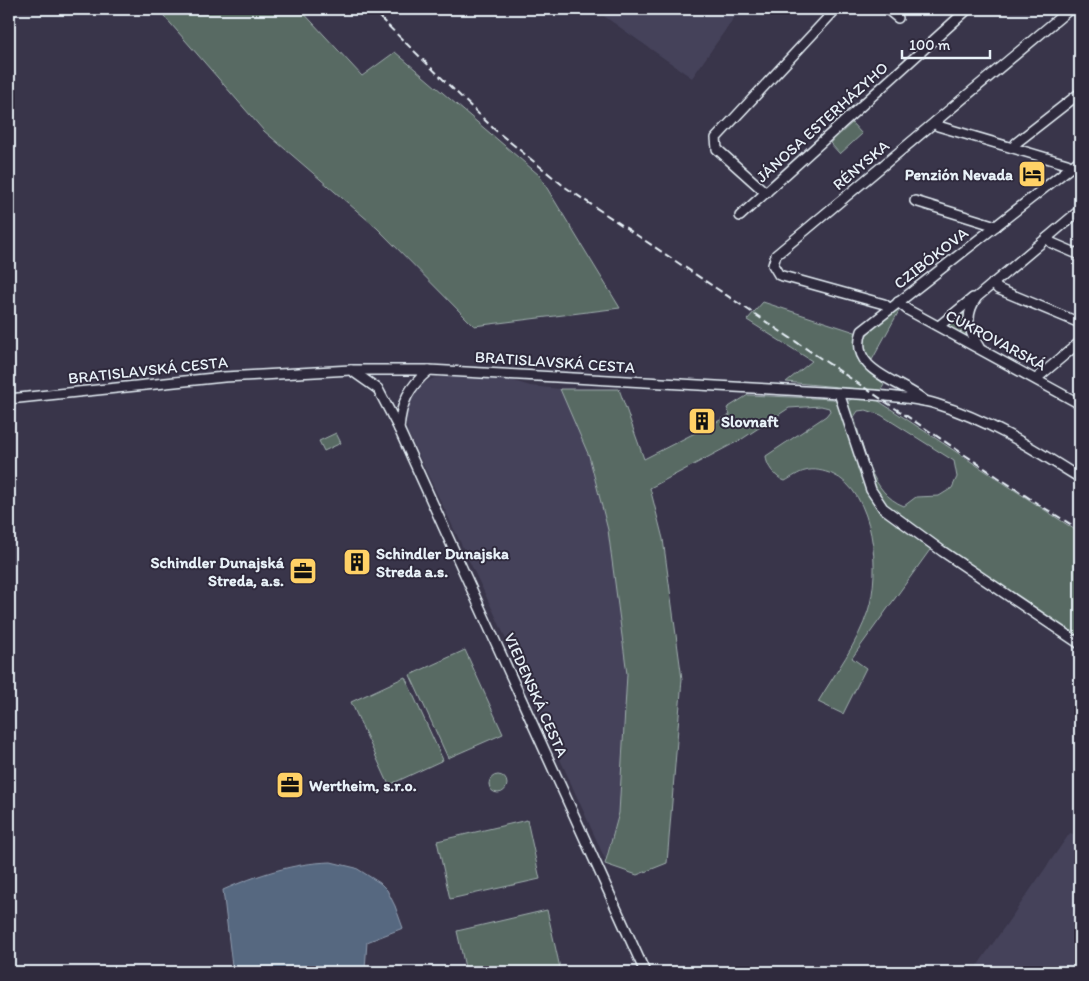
<svg xmlns="http://www.w3.org/2000/svg" width="1089" height="981" viewBox="0 0 1089 981" font-family="Itim,sans-serif">
	<rect width="100%" height="100%" fill="#39354a"/>
	<filter id="ink" filterUnits="userSpaceOnUse"><feTurbulence type="fractalNoise" baseFrequency=".02" numOctaves="2"/><feDisplacementMap in="SourceGraphic" scale="10" xChannelSelector="R" yChannelSelector="G"/><feConvolveMatrix kernelMatrix="1 2 1 2 8 2 1 2 1" color-interpolation-filters="sRGB"/></filter>
	<g filter="url(#ink)">
		<g fill="#45425a">
			<path d="M594 9H740L692 78Z"/>
			<path d="M448 377 504 378 530 386 560 389 589 456 608 530 627 674 619 813 605 859 496 617 408 433 406 419 409 404 415 392 424 383 434 378Z"/>
			<path d="M1070 833 1080 836V972H973Z"/>
		</g>
		<g fill="#586b64" stroke="#a0aeae" fill-rule="evenodd">
			<path d="M158 9H300L362 76 395 52 539 175 620 308 474 326 377 228 264 131Z"/>
			<path d="M852 123 862 134 840 154 830 143Z"/>
			<path d="M763 302 858 333C859 344 857 360 865 368 871 375 879 377 884 385L880 391 786 382 812 361 747 320Z"/>
			<path d="M966 305 974 344 946 328V324Z"/>
			<path d="M898 307 900 309 872 360C850 337 881 320 898 307Z"/>
			<path d="M560 389H619L644 459 730 415 727 408 748 395 833 399 837 402 867 489 932 547 852 658 866 668 843 714 818 702C835 673 858 643 868 611 881 572 875 492 832 474 824 471 814 468 805 471 799 472 791 478 785 481 776 478 766 466 766 456L826 416 830 411 829 408 821 406 789 408 742 439 650 488 663 539 682 679 667 863 637 875 605 864 619 813 627 674 608 530 589 456Z"/>
			<path d="M853 398 877 400 1080 533V643L881 502 873 488 845 407 847 402ZM866 410 881 415 954 461 957 477 952 488 939 496 916 497 904 506C870 493 864 449 854 417L858 411Z"/>
			<path d="M336 433 341 443 324 451 319 441Z"/>
			<path d="M465 650 503 734 448 758 410 675Z"/>
			<path d="M405 677 443 760 389 785 351 702Z"/>
			<circle cx="498" cy="784" r="9"/>
			<path d="M527 820 540 879 450 899 437 841Z"/>
			<path d="M547 910 560 968 543 972H466L457 931Z"/>
		</g>
		<path fill="#566780" stroke="#909eb0" d="M331 862 356 868 380 883 387 890 395 906 403 928 367 942 365 969 350 972H239L232 966 223 890C257 875 293 863 331 862Z"/>
		<g fill="none" stroke-linecap="round" stroke-linejoin="round">
			<defs>
				<g id="minor">
					<path d="M887 9 898 18"/>
					<path d="M935 122 938 126 1067 164 1071 167"/>
					<path d="M1013 148 1016 143 1080 93"/>
					<path d="M766 193 717 149 716 138 836 9"/>
					<path d="M915 201 996 226"/>
					<path d="M740 216 968 9"/>
					<path d="M1047 238 1052 243 1080 255"/>
					<path d="M993 283 998 289 1080 323"/>
					<path d="M898 302 908 310 1080 404"/>
					<path d="M889 308 884 304 779 275 773 265 776 255 1070 9"/>
					<path d="M939 326 973 298"/>
					<path d="M979 347C967 329 965 314 977 297L1080 210"/>
					<path d="M351 370 378 389 399 429 645 972"/>
					<path d="M1036 379 1080 342"/>
					<path d="M839 393 871 490 883 508 942 551 1080 644"/>
					<path d="M9 399 224 377 351 370H429L875 395C895 397 917 398 936 404 989 420 1034 449 1080 478"/>
					<path d="M925 401C903 381 847 372 862 331L1080 160"/>
					<path d="M399 429C401 402 409 387 429 370"/>
				</g>
			</defs>
			<use href="#minor" stroke="#e8f1f8" stroke-width="12"/>
			<use href="#minor" stroke="#2f2a3d" stroke-width="9"/>
			<path stroke="#e8f1f8" stroke-width="2" stroke-dasharray="8 4" stroke-linecap="butt" d="M371 9 494 129 565 187 1038 504 1080 530"/>
		</g>
	</g>
	<defs>
		<symbol id="hotel-square" viewBox="-11 -11 22 22"><rect x="-9" y="-9" width="18" height="18" rx="4" fill="#ffd166" stroke="#2f2a3d"/><path d="M-6-4.5h1.5V1H6V5H4.5V3h-9V5H-6ZM-4 0a1.8 1.8 0 1 1 3.6 0ZM.5 0V-2.5h3Q6-2.5 6 0Z" fill="#111"/></symbol>
		<symbol id="building-square" viewBox="-11 -11 22 22"><rect x="-9" y="-9" width="18" height="18" rx="4" fill="#ffd166" stroke="#2f2a3d"/><path d="M-4-6H4V6H1V3H-1V6H-4ZM-2.5-4.3h1.7v1.8h-1.7ZM.8-4.3h1.7v1.8H.8ZM-2.5-1h1.7V.8h-1.7ZM.8-1h1.7V.8H.8Z" fill="#111"/></symbol>
		<symbol id="office-square" viewBox="-11 -11 22 22"><rect x="-9" y="-9" width="18" height="18" rx="4" fill="#ffd166" stroke="#2f2a3d"/><path d="M-6-3h4V-5.5h4V-3h4V5H-6ZM-1-4.5V-3h2v-1.5ZM-6 0V1H6V0Z" fill="#111"/></symbol>
	</defs>
	<g fill-rule="evenodd">
		<use href="#hotel-square" x="1016" y="158" width="32" height="32"/>
		<use href="#building-square" x="686" y="405" width="32" height="32"/>
		<use href="#building-square" x="341" y="546" width="32" height="32"/>
		<use href="#office-square" x="287" y="555" width="32" height="32"/>
		<use href="#office-square" x="274" y="769" width="32" height="32"/>
	</g>
	<g text-anchor="middle" dominant-baseline="central" stroke-width="4" stroke-linejoin="round" paint-order="stroke">
		<g font-size="16" fill="#e8f1f8" stroke="#2f2a3d">
			<text transform="translate(822 122) rotate(-42)">JÁNOSA ESTERHÁZYHO</text>
			<text transform="translate(861 165) rotate(-40)">RÉNYSKA</text>
			<text transform="translate(931 258) rotate(-38)">CZIBÓKOVA</text>
			<text transform="translate(996 340) rotate(28)">CUKROVARSKÁ</text>
			<text transform="translate(555 362) rotate(4)">BRATISLAVSKÁ CESTA</text>
			<text transform="translate(148 370) rotate(-6)">BRATISLAVSKÁ CESTA</text>
			<text transform="translate(536 695) rotate(66)">VIEDENSKÁ CESTA</text>
		</g>
		<g font-size="16" font-weight="bold" fill="#e8f1f8" stroke="#2f2a3d" text-anchor="start">
			<text x="1013" y="174" text-anchor="end">Penzión Nevada</text>
			<text x="721" y="421">Slovnaft</text>
			<text x="376" y="553">Schindler Dunajska<tspan x="376" dy="18">Streda a.s.</tspan></text>
			<text x="284" y="562" text-anchor="end">Schindler Dunajská<tspan x="284" dy="18">Streda, a.s.</tspan></text>
			<text x="309" y="785">Wertheim, s.r.o.</text>
		</g>
	</g>
	<rect width="1089" height="981" fill="none" stroke="#2f2a3d" stroke-width="30"/>
	<rect x="15" y="15" width="1059" height="951" fill="none" stroke="#e8f1f8" stroke-width="2" filter="url(#ink)"/>
	<path d="M902 50v8h88v-8" fill="none" stroke="#e8f1f8" stroke-width="2.5"/>
	<text x="909" y="50" font-size="15" fill="#e8f1f8" stroke="#2f2a3d" stroke-width="4" paint-order="stroke">100 m</text>
</svg>
